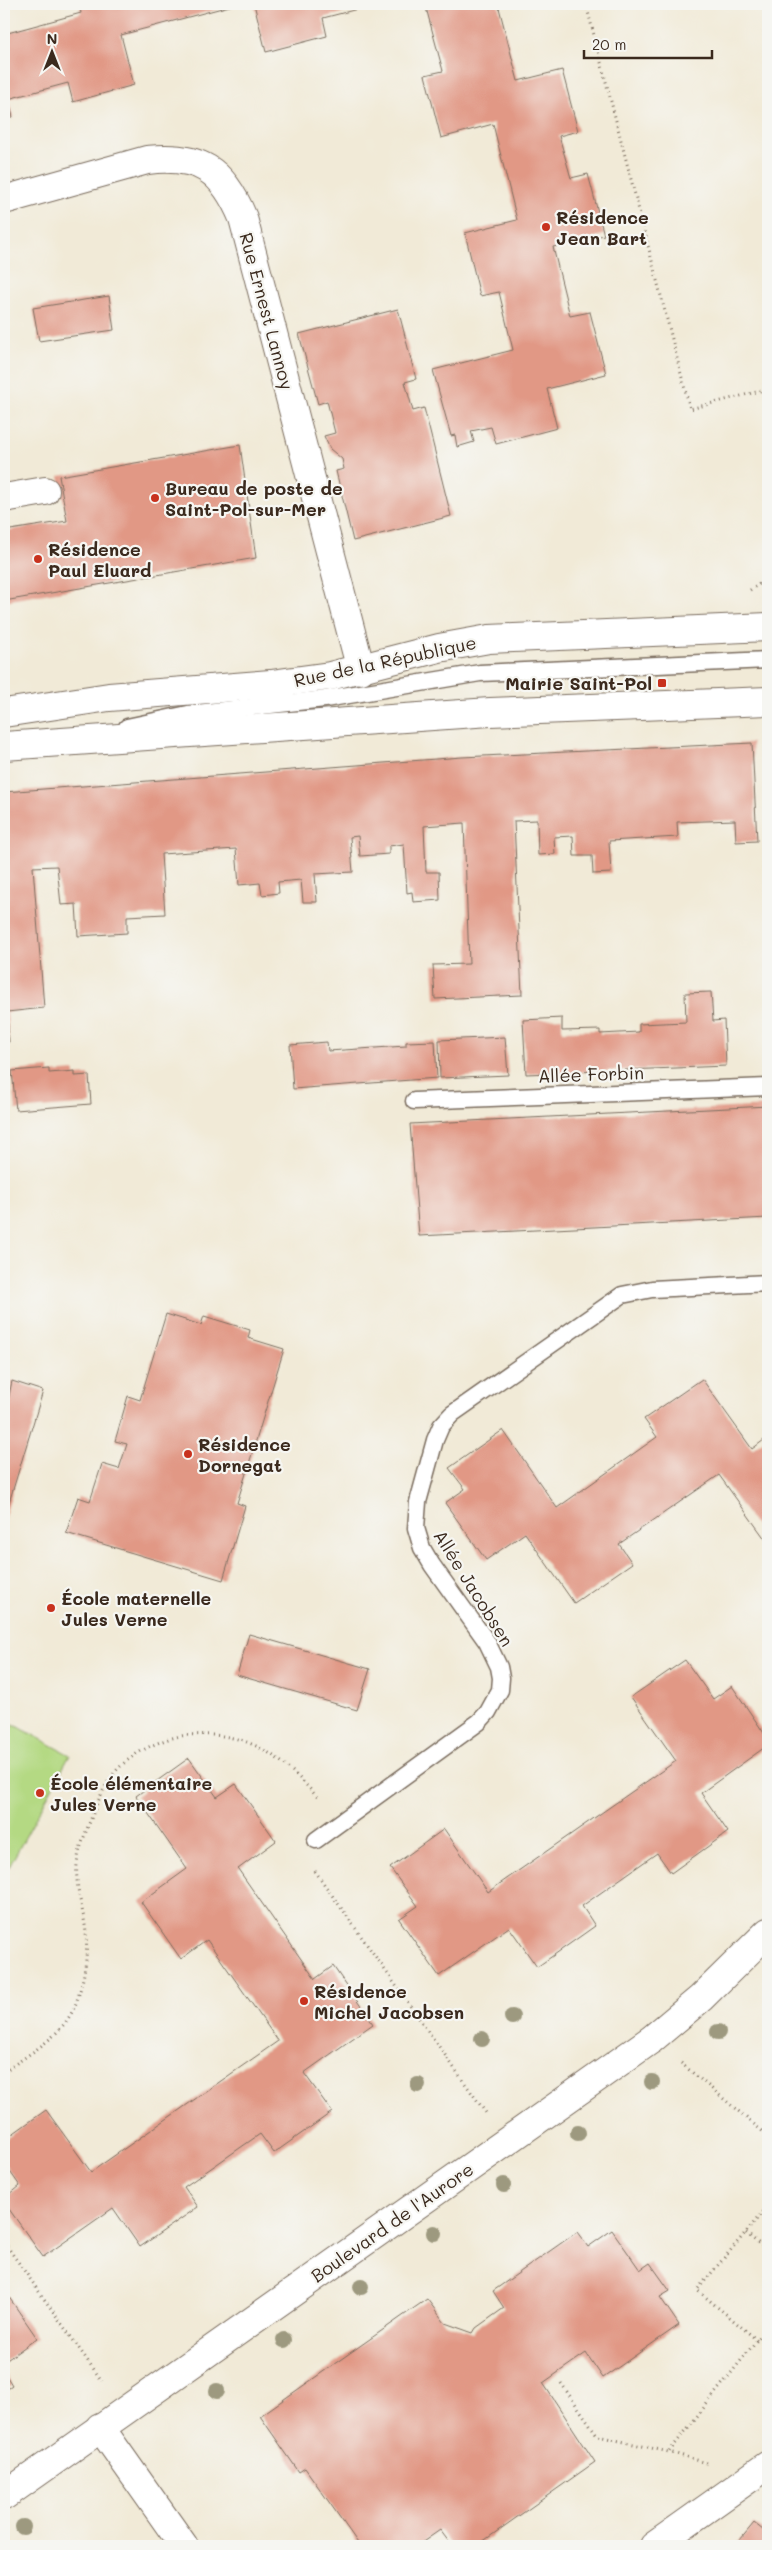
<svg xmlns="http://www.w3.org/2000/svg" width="772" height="2550" viewBox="0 0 772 2550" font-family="Mali,sans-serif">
	<rect width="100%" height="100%" fill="#f6f6f2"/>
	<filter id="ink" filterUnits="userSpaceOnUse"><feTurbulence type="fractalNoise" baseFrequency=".02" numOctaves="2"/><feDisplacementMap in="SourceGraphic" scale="10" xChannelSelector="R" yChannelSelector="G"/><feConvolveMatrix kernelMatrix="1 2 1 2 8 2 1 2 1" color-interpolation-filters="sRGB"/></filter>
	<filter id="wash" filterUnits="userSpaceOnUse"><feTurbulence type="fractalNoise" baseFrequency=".0096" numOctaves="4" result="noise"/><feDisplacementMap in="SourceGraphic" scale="20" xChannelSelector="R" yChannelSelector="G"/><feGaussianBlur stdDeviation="1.12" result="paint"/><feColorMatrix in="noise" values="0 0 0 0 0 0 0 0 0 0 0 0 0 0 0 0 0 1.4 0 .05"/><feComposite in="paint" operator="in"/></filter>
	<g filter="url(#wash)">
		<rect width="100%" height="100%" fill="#f1ead7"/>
		<path fill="#b4d983" stroke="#788250" d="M4 1719 70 1755 4 1876Z"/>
		<g id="blocks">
			<g fill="#e19885">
				<path d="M79 4H237L121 35 134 85 73 102 68 83 8 99 13 117 4 119V34L81 13Z"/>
				<path d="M254 4H377L323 18 327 36 266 52Z"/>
				<path d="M425 4H498L518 81 562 70 578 131 559 136 571 178 588 174 604 235 553 247 570 316 590 312 606 374 547 389 557 428 496 444 491 427 471 431 474 442 457 447 455 435 451 436 433 370 513 350 499 292 480 296 465 233 517 220 493 124 441 138 425 75 443 71Z"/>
				<path d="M109 296 114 330 39 341 33 308Z"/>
				<path d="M398 309 416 379 405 382 413 411 424 408 451 516 353 541 336 471 344 469 342 459 330 449 324 436 335 433 327 401 318 404 299 334Z"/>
				<path d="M240 445 256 558 4 601V531L67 521 59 476Z"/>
				<path d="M752 743 757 841 736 842 735 820 677 822 678 837 609 841 611 873 593 874 592 856H574L573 836 554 837 555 854 538 855 537 820 514 821 522 995 435 999 433 965 469 964 464 823 424 826 426 872H439L440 900 413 902 412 892 407 893 404 844 389 846V854L360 856 358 836 350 837 353 872 315 874 317 902H303L301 880 278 882 279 893 262 895 260 883 239 885 236 849 161 854 165 914 127 916V933L78 936 76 904 61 905 57 866 33 867 44 1008 7 1012 9 1042 4 1043V792L462 757Z"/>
				<path d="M711 992 713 1021 724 1020 726 1066 526 1074 523 1020 562 1018V1031L600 1030V1034L639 1032V1024L686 1022 685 993Z"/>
				<path d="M505 1037 508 1075 440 1078 439 1040Z"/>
				<path d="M435 1041 437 1078 293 1089 290 1045 327 1042 328 1051 406 1046V1042Z"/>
				<path d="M49 1068V1073L75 1071V1076L89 1075 91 1104 16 1110 12 1071Z"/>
				<path d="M768 1106V1218L419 1236 410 1124Z"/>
				<path d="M166 1314 201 1325 204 1316 250 1330 248 1338 284 1349 237 1503 245 1506 223 1580 66 1533 78 1497 90 1501 102 1464 119 1469 127 1444 115 1441 128 1396 140 1400Z"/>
				<path d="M702 1379 752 1449 768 1437V1543L719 1475 619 1544 632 1563 574 1603 525 1533 486 1560 445 1503 465 1489 449 1468 503 1430 557 1508 657 1437 644 1419Z"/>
				<path d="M12 1381 43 1391 4 1519V1420Z"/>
				<path d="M249 1634 370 1669 357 1710 237 1675Z"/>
				<path d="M685 1660 713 1699 732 1686 768 1739V1745L701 1793 728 1832 671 1873 657 1853 582 1906 595 1926 537 1967 509 1927 439 1976 399 1919 418 1906 390 1868 444 1829 488 1892 676 1761 631 1697Z"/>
				<path d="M189 1758 217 1797 236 1784 276 1841 238 1869 315 1979 333 1966 373 2024 304 2073 332 2112 274 2153 260 2134 184 2187 198 2207 140 2247 113 2208 43 2257 4 2202V2199L20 2186 4 2163V2140L46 2110 91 2172 278 2041 207 1940 181 1959 141 1902 187 1869 136 1796Z"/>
				<path d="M612 2230 640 2270 650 2263 670 2291 660 2297 679 2325 603 2378 586 2353 543 2383 595 2462 482 2542 484 2546H452L440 2530 417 2546H360L305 2468 299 2472 260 2416 427 2299 445 2323 473 2333 476 2328 504 2308 493 2291 577 2232 588 2247Z"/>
				<path d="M4 2290 37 2338 4 2362Z"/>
				<path d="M4 2372 12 2385 4 2391Z"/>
				<path d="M754 2523 768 2534V2538L762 2546H735Z"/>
			</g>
		</g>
	</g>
	<g filter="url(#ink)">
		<use href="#blocks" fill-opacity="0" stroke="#7b6d5f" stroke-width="1"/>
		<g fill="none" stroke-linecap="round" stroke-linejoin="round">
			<defs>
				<g id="service">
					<path d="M127 727 188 714 325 699 480 673 768 660"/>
					<path d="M414 1101 768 1087"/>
					<path d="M316 1840 479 1722 488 1712 500 1690 501 1678 499 1667 487 1642 432 1565 422 1548 416 1528 418 1502 435 1440 441 1426 452 1414 622 1295 652 1289 768 1283"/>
				</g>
				<g id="minor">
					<path d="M4 200 147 160C200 154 223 170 243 218L361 670"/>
					<path d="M4 498 45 491"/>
					<path d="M100 2427 184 2546"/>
					<path d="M654 2546 768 2465"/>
				</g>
				<g id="tertiary">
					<path d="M4 713 109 697 271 684 330 676 439 648 489 639 768 627"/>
					<path d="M4 746 490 712 768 701"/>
					<path d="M4 2496 652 2039 701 1998 768 1932"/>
				</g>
			</defs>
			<use href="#service" stroke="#7b6d5f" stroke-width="19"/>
			<use href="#minor" stroke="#7b6d5f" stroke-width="30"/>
			<use href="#tertiary" stroke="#7b6d5f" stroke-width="30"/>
			<g stroke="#7b6d5f" stroke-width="3" stroke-dasharray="1 4" stroke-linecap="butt">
				<path d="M586 4 690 409 768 389"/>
				<path d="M762 4 768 27"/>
				<path d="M750 590 768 578"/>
				<path d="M315 1871 486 2113"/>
				<path d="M681 2063 768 2136"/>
				<path d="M4 2072C31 2052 64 2036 76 2003 85 1978 89 1951 85 1925 82 1905 75 1885 77 1865 78 1852 83 1840 87 1829 94 1811 101 1792 111 1777 127 1755 162 1737 189 1735 250 1731 281 1756 319 1799"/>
				<path d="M746 2233 768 2251"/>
				<path d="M4 2242 102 2381"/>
				<path d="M757 2340 697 2290 768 2206"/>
				<path d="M561 2383 598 2436 669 2452"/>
				<path d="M707 2463 669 2452 768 2326"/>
			</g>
			<use href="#service" stroke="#fff" stroke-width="16"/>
			<use href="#minor" stroke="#fff" stroke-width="28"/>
			<use href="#tertiary" stroke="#fff" stroke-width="28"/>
		</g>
		<g fill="#9d997f">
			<circle cx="512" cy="2017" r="8"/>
			<circle cx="718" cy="2032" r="8"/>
			<circle cx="482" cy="2039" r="8"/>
			<circle cx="652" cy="2082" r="8"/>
			<circle cx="418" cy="2085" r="8"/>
			<circle cx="578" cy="2133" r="8"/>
			<circle cx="504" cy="2185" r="8"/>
			<circle cx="434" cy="2233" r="8"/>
			<circle cx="361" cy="2287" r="8"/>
			<circle cx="284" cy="2340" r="8"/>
			<circle cx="217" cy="2391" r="8"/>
			<circle cx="23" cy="2527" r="8"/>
		</g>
	</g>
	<g fill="#c8321e" stroke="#f6f6f2" stroke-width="2">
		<circle cx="546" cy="227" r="5"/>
		<circle cx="155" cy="498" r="5"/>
		<circle cx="38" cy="559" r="5"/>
		<rect x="657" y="678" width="10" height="10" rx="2.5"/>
		<circle cx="188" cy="1454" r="5"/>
		<circle cx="51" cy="1608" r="5"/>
		<circle cx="40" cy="1793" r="5"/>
		<circle cx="304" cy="2001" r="5"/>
	</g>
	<g text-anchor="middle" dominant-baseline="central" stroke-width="4.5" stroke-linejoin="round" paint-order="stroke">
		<g font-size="18" font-weight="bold" fill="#3b2a1e" stroke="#f6f6f2" text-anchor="start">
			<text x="556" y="217">Résidence<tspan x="556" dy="21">Jean Bart</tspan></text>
			<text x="165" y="488">Bureau de poste de<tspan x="165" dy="21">Saint-Pol-sur-Mer</tspan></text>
			<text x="48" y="549">Résidence<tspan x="48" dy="21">Paul Eluard</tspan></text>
			<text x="652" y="683" text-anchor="end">Mairie Saint-Pol</text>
			<text x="198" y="1444">Résidence<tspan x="198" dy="21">Dornegat</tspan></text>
			<text x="61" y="1598">École maternelle<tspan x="61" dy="21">Jules Verne</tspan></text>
			<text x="50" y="1783">École élémentaire<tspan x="50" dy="21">Jules Verne</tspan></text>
			<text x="314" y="1991">Résidence<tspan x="314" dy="21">Michel Jacobsen</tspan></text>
		</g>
		<g font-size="18" fill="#3b2a1e" stroke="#f6f6f2">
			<text transform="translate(267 311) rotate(75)">Rue Ernest Lannoy</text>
			<text transform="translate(385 661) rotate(-12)">Rue de la République</text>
			<text transform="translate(591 1074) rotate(-2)">Allée Forbin</text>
			<text transform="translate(474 1588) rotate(58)">Allée Jacobsen</text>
			<text transform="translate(392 2222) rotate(-35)">Boulevard de l'Aurore</text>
		</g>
	</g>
	<rect width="772" height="2550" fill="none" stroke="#f6f6f2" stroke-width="20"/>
	<g transform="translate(52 52)" stroke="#f6f6f2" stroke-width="4" paint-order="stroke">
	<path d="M0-4L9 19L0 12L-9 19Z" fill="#3b2a1e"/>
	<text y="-8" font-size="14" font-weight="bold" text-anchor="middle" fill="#3b2a1e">N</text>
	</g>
	<path d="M584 50v8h128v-8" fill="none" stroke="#3b2a1e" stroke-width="2.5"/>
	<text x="592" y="50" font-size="15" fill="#3b2a1e" stroke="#f6f6f2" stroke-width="4" paint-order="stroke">20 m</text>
</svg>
